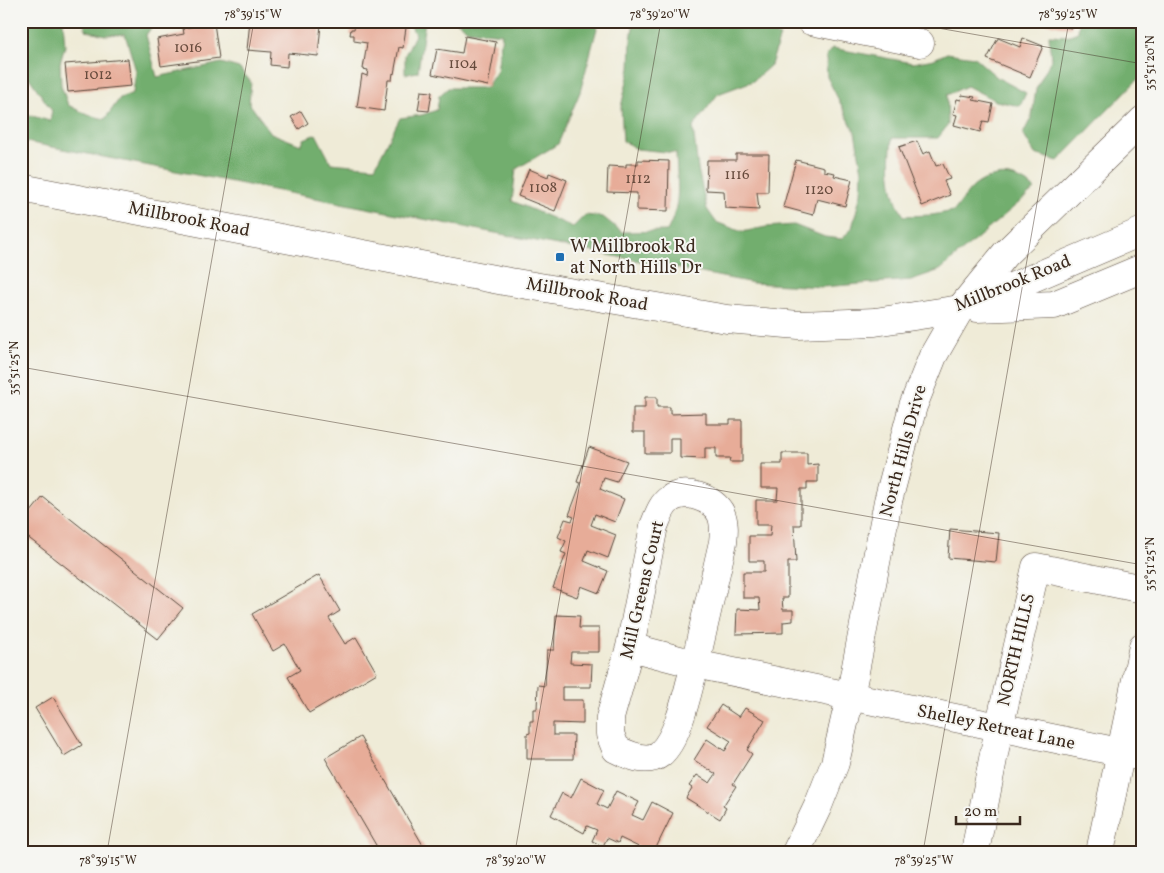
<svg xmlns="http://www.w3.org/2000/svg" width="1164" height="873" viewBox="0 0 1164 873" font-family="Vollkorn,serif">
	<rect width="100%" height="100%" fill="#f6f6f2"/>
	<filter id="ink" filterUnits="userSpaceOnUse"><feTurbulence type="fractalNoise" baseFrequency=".02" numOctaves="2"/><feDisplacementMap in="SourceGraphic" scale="10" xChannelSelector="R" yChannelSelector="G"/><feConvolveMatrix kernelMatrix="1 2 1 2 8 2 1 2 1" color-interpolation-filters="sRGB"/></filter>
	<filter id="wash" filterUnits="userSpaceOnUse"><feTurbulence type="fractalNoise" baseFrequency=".0096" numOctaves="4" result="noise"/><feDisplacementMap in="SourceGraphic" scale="20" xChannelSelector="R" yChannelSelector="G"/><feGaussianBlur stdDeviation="1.12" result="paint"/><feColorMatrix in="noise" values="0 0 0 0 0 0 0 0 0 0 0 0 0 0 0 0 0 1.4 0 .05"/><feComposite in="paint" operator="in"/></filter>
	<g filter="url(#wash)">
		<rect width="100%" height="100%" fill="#efebd7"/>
		<g fill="#72ae6e" stroke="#566c46">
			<path d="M23 21H63L65 46 60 63 61 85 68 105 88 115 105 119 120 98 133 93 136 71 125 34 105 35 86 30 83 21H153V25L146 35 157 77 221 63 239 68 251 82 249 103 271 133 301 145 304 139 316 134 331 163 375 167 400 118 422 115 437 110 439 96 448 88H486L497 71 502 34 468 30 456 21H599L580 92 558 144 516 169 512 201 573 227 585 215 603 217 622 232 667 231C682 203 677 184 676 153L637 149 623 141 621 107 630 68 631 40 634 21H710L780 36 771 65 753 81 718 94 693 127 698 169 707 209 716 222 742 232 766 227 794 225 825 237 842 239 852 228 861 193 862 171 855 132 827 77 826 56 832 48 913 63 934 59 947 53 974 57 998 78 1026 93 1020 106 996 101 967 86 947 95 948 125 938 138H892C889 165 889 193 904 216L932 215 954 211C961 203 968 190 977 184 999 170 1016 174 1035 189L940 270 911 280 822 287 753 283 21 141V113L50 121 52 111 21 66Z"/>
			<path d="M409 21H425L418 72 405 74V55L415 35Z"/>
			<path d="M1079 21H1143V74L1058 161 1035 154 1023 134 1032 116 1036 89 1051 60 1049 35 1067 36 1078 32Z"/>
		</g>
		<g id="blocks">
			<g fill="#e7ac98">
				<path d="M250 21H288L321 24 318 56 288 53 287 67 270 65 271 52 247 50Z"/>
				<path d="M356 21H407L403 48 399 47 394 74 393 73 392 80H388L384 111 357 107 362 74 367 76 368 70 363 69 367 43 354 41V35H350L351 29H354Z"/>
				<path d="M1045 21H1072L1071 28 1045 23Z"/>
				<path d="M214 23 219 58 161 66 157 39 184 34 183 28Z"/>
				<path d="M465 36 496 42 488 86 432 74 437 49 462 53Z"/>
				<path d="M998 38 1020 47 1023 38 1043 46 1030 77 987 59Z"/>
				<path d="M128 59 131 86 68 92 65 64Z"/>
				<path d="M421 91 432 92 429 111 418 110Z"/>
				<path d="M962 95 975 97 973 100 993 104 989 122 983 121 980 132 954 125 957 115 953 114 957 99 961 100Z"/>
				<path d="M301 111 308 123 299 129 291 117Z"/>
				<path d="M917 141 923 154 930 151 936 166 943 164 950 179 944 181 950 195 922 206 899 147Z"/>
				<path d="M736 154H769L768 192H757L759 210 725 208 724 191 706 190 707 160H736Z"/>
				<path d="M638 160 669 161 668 211 637 210V193L607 192 608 166 626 167V164H638Z"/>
				<path d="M796 160 824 167V171L835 173 834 176 852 180 845 206 817 199 813 215 783 207Z"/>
				<path d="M529 169 548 177 549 173 567 180 555 211 518 196Z"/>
				<path d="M645 397H657V407H670V414L706 413V424H730V420H742V462H729L730 458H716V448H705V459L680 458V438H670V453H645V432H633V408H645Z"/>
				<path d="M589 447 627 461 617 482 604 478 600 489 624 499 615 522 595 514 591 525 616 535 608 558 588 550 584 561 608 571 599 593 581 586 577 597 553 588 566 554 561 552 566 541 558 537 565 519 572 521 574 517 569 515 581 483 577 482Z"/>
				<path d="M782 453H807V465L818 464V482H807V489H801V525H794L796 562H788V598H782L783 610H793V621L783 622V633L736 634 737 609 760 610 759 598H743V572H764V561H749V536H770L771 525H756V500H777L778 488H761V464H782Z"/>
				<path d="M43 497 183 608 158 639 21 532V524Z"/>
				<path d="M950 529 999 533 996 562 948 558Z"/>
				<path d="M319 575 340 611 329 618 345 644 356 637 377 673 309 713 288 677 300 670 285 644 273 651 252 614Z"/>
				<path d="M556 615 580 616 579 628H599V652H571L570 663 592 664 591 687H562V700H583V724L553 723V735H574L573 759H527V734L530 733V721H533V709H537L538 685 545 686 547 650H554Z"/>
				<path d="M53 697 82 745 64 756 35 708Z"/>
				<path d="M721 705 739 717 745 708 765 720 747 750 752 754 733 784 736 786 723 806 726 808 720 819 686 798 692 788 689 786 697 775 710 783 716 774 694 760 707 739 725 751 731 741 707 726Z"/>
				<path d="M360 737 427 852H380L325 758Z"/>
				<path d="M581 778 604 790 597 804 607 809 616 791 639 802 632 815 643 820 652 802 673 813 654 852H649L620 838 618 843 607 838 603 846 592 841 597 830 587 826 584 833 551 815 562 793 571 798Z"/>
			</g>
		</g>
	</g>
	<g filter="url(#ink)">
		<use href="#blocks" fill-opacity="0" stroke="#56473a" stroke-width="1"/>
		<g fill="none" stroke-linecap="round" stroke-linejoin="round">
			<defs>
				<g id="minor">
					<path d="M811 21 920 43"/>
					<path d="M630 647 695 664 723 542C724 533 725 523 721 514 714 498 684 488 670 499 661 505 658 517 654 526L630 647 610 718V734L616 749C628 755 647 764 660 754 679 738 688 689 695 664L1143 757"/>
					<path d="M975 852 999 728 1036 567 1143 589"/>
					<path d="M1100 852 1143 646"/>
				</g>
				<g id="major">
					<path d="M21 188 504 281 727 319 799 325 875 322 960 309 1143 231"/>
					<path d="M977 308 1054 305 1143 268"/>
					<path d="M796 852 818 806 835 763 850 697 888 501 913 406 933 356 960 309 1005 254 1143 120"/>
				</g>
			</defs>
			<use href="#minor" stroke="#56473a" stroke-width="29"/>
			<use href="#major" stroke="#56473a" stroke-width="29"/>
			<use href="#minor" stroke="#fff" stroke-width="28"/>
			<use href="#major" stroke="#fff" stroke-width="28"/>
		</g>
	</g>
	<path fill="none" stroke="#3b2a1e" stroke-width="1" stroke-opacity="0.45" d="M898 21 1143 64M21 367 1143 565M107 852 254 21M515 852 661 21M923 852 1069 21"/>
	<rect fill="#1f6fb2" stroke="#f6f6f2" stroke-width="2" x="555" y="252" width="10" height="10" rx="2.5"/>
	<g text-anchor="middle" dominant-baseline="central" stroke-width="4" stroke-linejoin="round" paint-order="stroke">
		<g font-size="15" fill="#664a3c">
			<text x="188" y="48">1016</text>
			<text x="463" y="64">1104</text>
			<text x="98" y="75">1012</text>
			<text x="737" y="175">1116</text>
			<text x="638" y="179">1112</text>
			<text x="543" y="188">1108</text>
			<text x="819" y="190">1120</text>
		</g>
		<g font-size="18" fill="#3b2a1e" stroke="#f6f6f2">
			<text transform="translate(189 220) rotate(11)">Millbrook Road</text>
			<text transform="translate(1013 284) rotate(-22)">Millbrook Road</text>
			<text transform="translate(587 295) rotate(10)">Millbrook Road</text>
			<text transform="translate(904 451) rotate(-75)">North Hills Drive</text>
			<text transform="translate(643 590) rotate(-77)">Mill Greens Court</text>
			<text transform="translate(1017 650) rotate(-77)">NORTH HILLS</text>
			<text transform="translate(996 728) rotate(12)">Shelley Retreat Lane</text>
		</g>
		<g font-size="18" fill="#3b2a1e" stroke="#f6f6f2" text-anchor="start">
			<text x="570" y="247">W Millbrook Rd<tspan x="570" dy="21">at North Hills Dr</tspan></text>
		</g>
	</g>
	<rect width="1164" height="873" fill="none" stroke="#f6f6f2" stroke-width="55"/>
	<path d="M956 816v8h64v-8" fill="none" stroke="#3b2a1e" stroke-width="2.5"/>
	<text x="964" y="816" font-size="15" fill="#3b2a1e" stroke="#f6f6f2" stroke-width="4" paint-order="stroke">20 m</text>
	<rect x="28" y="28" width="1108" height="818" fill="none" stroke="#3b2a1e" stroke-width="2"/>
	<g font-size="12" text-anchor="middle" fill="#3b2a1e">
		<text x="253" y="18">78°39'15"W</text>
		<text x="660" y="18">78°39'20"W</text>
		<text x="1068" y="18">78°39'25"W</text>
		<text transform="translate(1150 63) rotate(-90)" y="4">35°51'20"N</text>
		<text transform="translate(14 368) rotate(-90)" y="4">35°51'25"N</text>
		<text transform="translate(1150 564) rotate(-90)" y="4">35°51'25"N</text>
		<text x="108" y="864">78°39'15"W</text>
		<text x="516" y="864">78°39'20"W</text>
		<text x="924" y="864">78°39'25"W</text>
	</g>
</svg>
